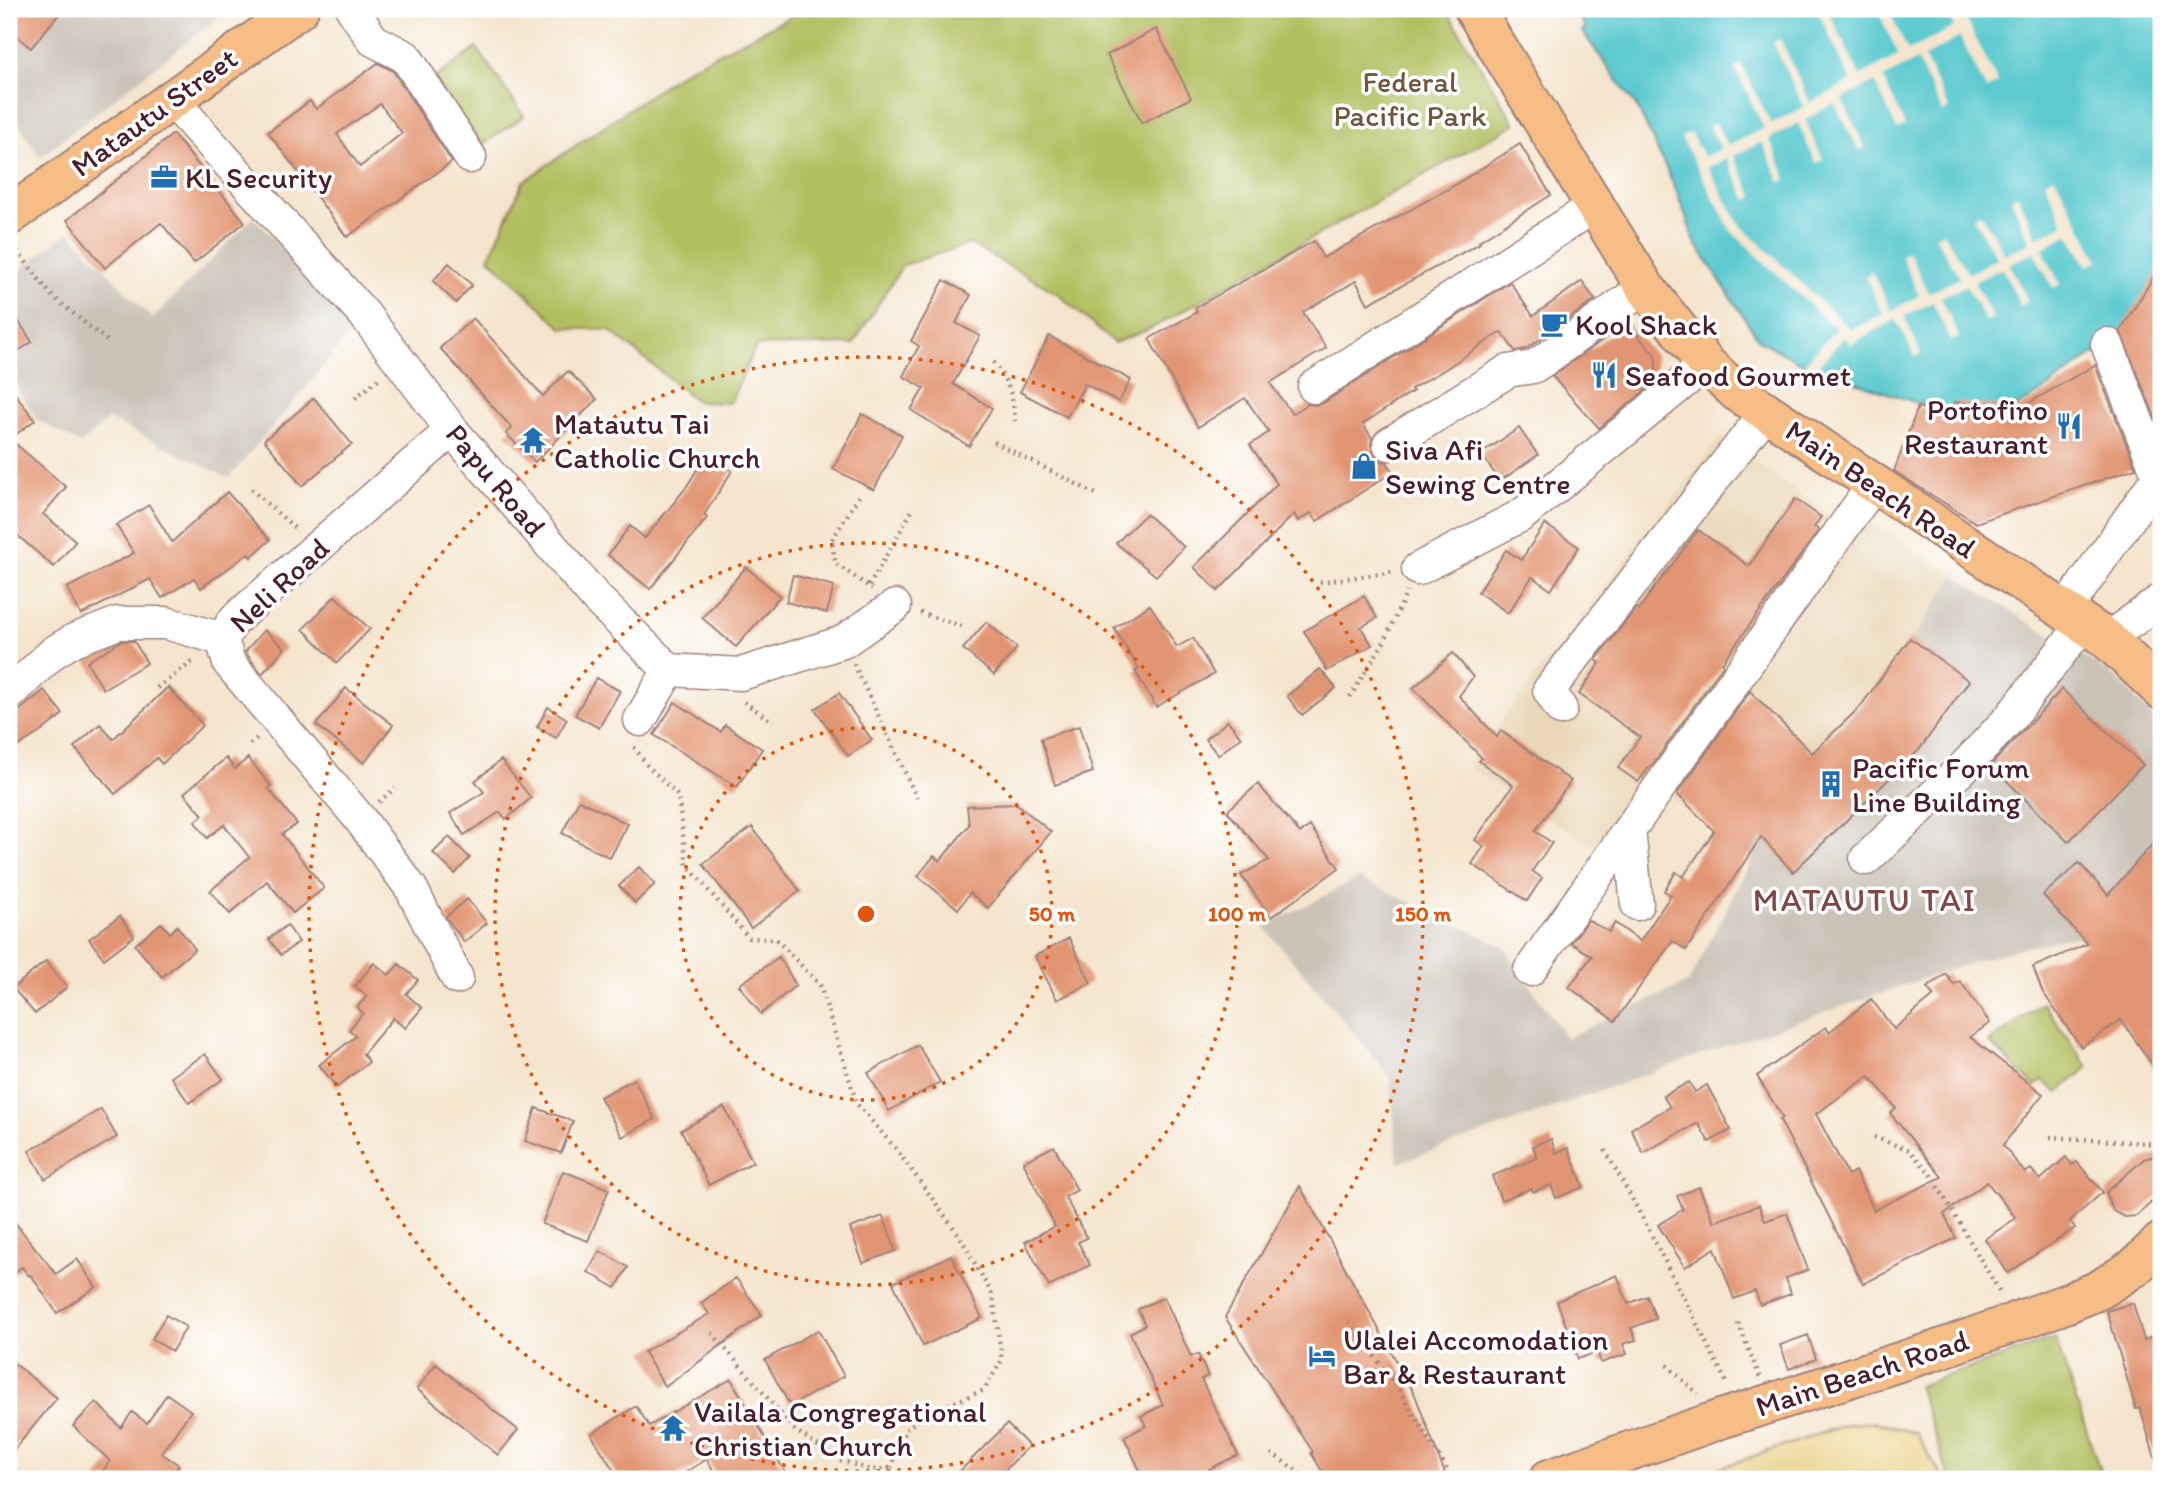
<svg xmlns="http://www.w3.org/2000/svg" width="2170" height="1488" viewBox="0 0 2170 1488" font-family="Itim,sans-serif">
	<rect width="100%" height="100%" fill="#fff"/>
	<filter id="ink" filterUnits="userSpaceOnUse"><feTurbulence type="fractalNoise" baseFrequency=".0143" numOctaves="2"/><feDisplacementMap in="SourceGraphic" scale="14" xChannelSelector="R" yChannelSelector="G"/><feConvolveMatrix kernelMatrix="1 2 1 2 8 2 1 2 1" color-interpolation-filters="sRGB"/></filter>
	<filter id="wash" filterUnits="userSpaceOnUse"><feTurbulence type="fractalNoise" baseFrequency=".00686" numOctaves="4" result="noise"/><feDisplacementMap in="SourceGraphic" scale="28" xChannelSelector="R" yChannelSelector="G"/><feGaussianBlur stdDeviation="1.57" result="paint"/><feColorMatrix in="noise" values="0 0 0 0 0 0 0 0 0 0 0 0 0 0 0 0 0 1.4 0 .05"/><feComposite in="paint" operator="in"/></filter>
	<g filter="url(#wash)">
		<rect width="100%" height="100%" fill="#f5e5ce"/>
		<path fill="#ebd8ba" d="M1721 437 1848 530 1860 514 1955 576 1887 679 1743 819 1719 832 1661 791 1608 855 1466 766Z"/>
		<g fill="#cbc3b8">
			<path d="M9 9H229L40 157 9 108Z"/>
			<path d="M253 218 331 293 354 330 229 478 109 419 81 444 38 420 9 377V277L69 232 152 319Z"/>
			<path d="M1955 576 2117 678 2161 727V919L2025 947 1982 959 1728 1045 1398 1163 1390 1076 1264 927 1359 878 1504 947 1566 1038 1689 982 1753 857 1719 832 1750 813 1887 679Z"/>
		</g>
		<g fill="#b2bf61" stroke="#7e6f46" stroke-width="2">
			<path d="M806 9H1446L1515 124 1152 328 1114 343 1057 293 970 244 903 265 853 344 756 346 730 403 698 402 609 330 562 328 489 258 523 182 687 69Z"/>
			<path d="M477 48 524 116 482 145 435 78Z"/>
			<path d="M2043 1003 2088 1067 2058 1093 2043 1081 2035 1086 1989 1042Z"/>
			<path d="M2055 1338 2103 1479H1950L1918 1386Z"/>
		</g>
		<path fill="#eeda9e" stroke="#9c7c64" stroke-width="2" d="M1875 1422 1916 1433 1943 1478 1688 1479 1848 1424Z"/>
		<path fill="#5dcad0" stroke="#54747e" stroke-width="2" d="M1573 9H2161V22L2159 23 2161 38V323L2157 312 2141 334 2107 344 2051 386 2002 416 1920 404 1803 364 1759 340 1695 242 1676 190 1639 110 1582 31 1586 27Z"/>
		<path fill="#f5e5ce" d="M1817 9H1827L1860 76 1899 55 1877 9H1888L1908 51 1954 27 1946 9H1961L1998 83 1986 89 1960 37 1924 57 1949 109 1943 113 1917 60 1883 78 1905 126 1897 129 1875 82 1842 99 1865 147 1859 150 1834 103 1805 120 1823 160 1816 163 1798 123 1769 139 1787 179 1780 182 1762 142 1733 156 1754 197 1747 200 1727 159 1708 167 1739 224 1851 330 1883 314 1865 276 1872 272 1891 311 1919 296 1901 255 1909 252 1928 293 1960 278 1935 236 1943 232 1968 274 1997 258 1973 217 1981 213 2005 255 2030 242 2011 199 2018 195 2037 238 2064 224 2045 181 2054 176 2099 261 2087 266 2069 234 2042 248 2060 284 2053 288 2034 252 2009 264 2028 301 2021 306 2002 268 1974 282 1993 318 1986 321 1966 286 1941 297 1959 337 1951 341 1933 302 1904 316 1921 354 1915 357 1896 319 1851 344 1844 337 1817 367 1842 378 1804 364 1836 329 1732 232 1681 137 1690 133 1704 157 1721 149 1709 126 1715 123 1728 146 1764 128 1735 68 1741 64 1771 124 1804 107 1773 43 1780 39 1810 103 1851 81Z"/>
		<g id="blocks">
			<g fill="#e29572" fill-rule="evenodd">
				<path d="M16 9H63L31 48 9 30V18Z"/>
				<path d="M1156 29 1191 98 1142 123 1107 55Z"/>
				<path d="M378 63 393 71 452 162 347 237 268 132 310 101 316 109ZM380 104 402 133 360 167 337 134Z"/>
				<path d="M173 134 245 222 194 263 161 223 105 268 67 220Z"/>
				<path d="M1520 144 1551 195 1479 241 1480 243 1368 304 1356 281 1303 312 1326 348 1270 383 1292 414 1308 404 1316 405 1323 403 1510 282 1533 316 1582 281 1595 300 1526 349 1515 351 1501 332 1444 370 1411 389 1413 391 1363 424 1372 438 1371 445 1374 454 1380 460 1387 462 1393 472 1317 521 1311 513 1298 521 1294 514 1218 591 1194 567 1277 484 1250 445 1269 432 1245 398 1198 427 1149 339 1197 312 1195 308 1314 241 1323 258 1450 188Z"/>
				<path d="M449 263 472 285 456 303 433 281Z"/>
				<path d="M2161 265V432L2120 331Z"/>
				<path d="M944 280 971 295 956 323 980 336 953 384 992 408 969 446 911 410 924 388 903 376 919 346 911 341Z"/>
				<path d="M9 306 32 342 9 357Z"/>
				<path d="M473 318 543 396 568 371 597 399 535 462 506 434 512 428 440 348Z"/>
				<path d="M1627 323 1655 355 1657 381 1599 428 1552 376Z"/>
				<path d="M1049 336 1131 380 1119 402 1085 384 1067 417 1020 392Z"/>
				<path d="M2095 365 2136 468 1976 523 1894 471 1918 407 1951 415 1955 402 2020 408Z"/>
				<path d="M9 386 35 420 10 439 66 487 43 514 76 541 54 567 9 528Z"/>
				<path d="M314 398 352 444 302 486 264 440Z"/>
				<path d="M862 414 902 435 874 490 833 469Z"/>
				<path d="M1519 428 1538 455 1500 481 1481 454Z"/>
				<path d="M706 455 732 471 704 515 707 518 650 589 608 555 630 526 645 538 685 489Z"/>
				<path d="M227 492 270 540 251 557 248 554 201 588 194 578 162 598 150 579 81 615 67 588 134 553 116 525 149 505 172 542Z"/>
				<path d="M1795 499 1821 517 1814 527 1819 530 1722 663 1723 665 1651 767 1650 766 1638 782 1618 768 1640 737 1579 694 1600 663 1596 660 1636 608 1638 610 1698 530 1749 566Z"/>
				<path d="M1146 514 1184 547 1156 576 1116 543Z"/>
				<path d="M1545 524 1579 547 1551 590 1532 577 1508 613 1478 592 1506 550 1521 560Z"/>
				<path d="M746 567 780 596 736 647 702 618Z"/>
				<path d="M793 575 834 586 827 613 786 602Z"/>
				<path d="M335 596 370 629 337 663 303 629Z"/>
				<path d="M1364 596 1377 618 1361 627 1372 645 1327 671 1304 631Z"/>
				<path d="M1150 605 1177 647 1193 638 1214 674 1156 707 1135 671 1139 669 1114 628Z"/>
				<path d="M986 622 1017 648 994 675 963 649Z"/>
				<path d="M264 630 285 648 262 674 245 652Z"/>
				<path d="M1910 638 1969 681 1919 750 1793 872 1761 837 1686 950 1673 941 1615 1021 1569 987 1592 956 1571 943 1588 920 1609 932 1615 923 1640 941 1671 895 1664 891 1676 872 1683 877 1714 831 1677 794 1750 691 1812 753 1860 707Z"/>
				<path d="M121 641H134L147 663 103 689 87 662Z"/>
				<path d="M1453 653 1473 677 1459 696 1497 737 1501 731 1571 781 1535 831 1552 843 1532 871 1542 878 1527 901 1472 864 1484 846 1475 840 1513 785 1479 761 1482 758 1413 688Z"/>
				<path d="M1320 669 1336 688 1302 715 1287 696Z"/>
				<path d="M596 678 620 691 599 728 575 715Z"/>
				<path d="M168 687 203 725 162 764 157 758 115 794 74 747 100 724 113 739Z"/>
				<path d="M346 688 393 725 364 763 316 725Z"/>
				<path d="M2062 689 2143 765 2068 842 1991 765Z"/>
				<path d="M44 690 63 714 42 731 9 752V719Z"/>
				<path d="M839 693 872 740 848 756 815 709Z"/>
				<path d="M675 702 721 732 725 725 762 749 737 787 654 735Z"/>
				<path d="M548 707 567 719 556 738 537 727Z"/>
				<path d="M1228 721 1241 737 1218 755 1205 739Z"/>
				<path d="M1079 726 1093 772 1055 785 1041 739Z"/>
				<path d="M226 758 235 769 248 758 271 786 268 788 297 824 282 834 324 888 293 913 267 881 230 914 210 891 249 857 224 825 207 838 195 822 203 815 184 793Z"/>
				<path d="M501 760 531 798 506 819 500 812 464 835 450 813 484 792 475 781Z"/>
				<path d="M1258 784 1300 833 1310 826 1339 868 1271 917 1241 875 1269 860 1227 811Z"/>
				<path d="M579 800 628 824 610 858 562 833Z"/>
				<path d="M1017 804 1051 832 988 908 970 893 958 909 918 876 934 856 940 861 969 825 967 806Z"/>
				<path d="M752 827 800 891 751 928 703 864Z"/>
				<path d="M2161 834V1077L2121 1020 2081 1047 2042 991 2033 967 2087 944 2043 895 2079 863 2108 895Z"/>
				<path d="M449 837 470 858 455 874 433 853Z"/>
				<path d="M639 867 655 884 635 903 619 886Z"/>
				<path d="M467 899 487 923 464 942 446 917Z"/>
				<path d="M120 916 134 936 104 959 89 939Z"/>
				<path d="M161 923 170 933 177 926 195 949 162 977 135 945Z"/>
				<path d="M287 925 299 942 281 955 269 939Z"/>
				<path d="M1069 938 1091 983 1057 1000 1035 956Z"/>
				<path d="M779 957 796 985 761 1014 739 985Z"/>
				<path d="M46 961 67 987 35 1014 13 988Z"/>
				<path d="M374 963 389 975 399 964 418 980 406 994 422 1008 405 1028 393 1018 363 1054 369 1062 337 1087 319 1065 356 1036 349 1030 363 1013 357 1007 367 996 355 986Z"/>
				<path d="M1946 974 1954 985 1960 981 1990 1023 1970 1037 2043 1094 2003 1145 2025 1173 2031 1169 2040 1180 2066 1157 2072 1165 2077 1162 2103 1192 2070 1221 2075 1228 2008 1273 1985 1239 2016 1218 1987 1182 1944 1214 1956 1238 1863 1284 1780 1120 1783 1118 1757 1076 1826 1027 1829 1032 1871 999 1894 1029 1934 996 1927 988ZM1869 1076 1896 1108 1890 1113 1942 1177 1874 1210 1855 1171 1848 1175 1816 1114Z"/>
				<path d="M918 1045 940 1082 889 1111 868 1073Z"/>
				<path d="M205 1054 223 1079 189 1103 171 1077Z"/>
				<path d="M634 1079 655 1119 622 1137 600 1097Z"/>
				<path d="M1689 1082 1695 1092 1707 1085 1731 1130 1709 1142 1698 1123 1643 1153 1631 1129 1670 1107 1663 1096Z"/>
				<path d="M724 1107 753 1162 709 1185 681 1130Z"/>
				<path d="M536 1108 573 1121 561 1153 525 1141Z"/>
				<path d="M101 1109 117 1137 45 1179 29 1151Z"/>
				<path d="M1551 1139 1556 1153 1568 1148 1584 1187 1556 1198 1551 1185 1533 1192 1532 1188 1501 1200 1492 1176 1537 1158 1533 1146Z"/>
				<path d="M1054 1146 1077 1190 1065 1197 1087 1238 1078 1242 1090 1265 1049 1287 1025 1242 1055 1226 1023 1162Z"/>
				<path d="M2161 1154V1194L2136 1216 2125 1217 2113 1211 2106 1192 2144 1159Z"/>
				<path d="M563 1171 609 1189 588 1241 542 1224Z"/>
				<path d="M1300 1186 1415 1395 1447 1479H1327L1311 1453 1313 1452 1225 1317Z"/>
				<path d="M1699 1187 1714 1222 1759 1205 1765 1221 1787 1213 1808 1270 1786 1278 1791 1294 1760 1305 1755 1291 1734 1299 1715 1248 1685 1267 1658 1225 1683 1209 1677 1196Z"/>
				<path d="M9 1215 56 1274 77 1259 96 1287 57 1313 31 1275 29 1276 22 1267 9 1277Z"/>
				<path d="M883 1216 896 1251 863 1263 850 1228Z"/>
				<path d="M600 1251 628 1267 616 1288 588 1272Z"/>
				<path d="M951 1255 982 1318 923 1346 893 1283Z"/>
				<path d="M1617 1275 1628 1304 1647 1296 1656 1319 1631 1328 1636 1340 1623 1344 1627 1354 1601 1363 1597 1352 1578 1359 1557 1301Z"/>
				<path d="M736 1278 762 1315 665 1387 644 1352 709 1314 701 1303Z"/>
				<path d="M1164 1297 1191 1357 1198 1354 1208 1376 1201 1379 1238 1455 1209 1469 1214 1479H1144L1124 1437 1146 1426 1141 1416 1163 1405 1130 1333 1145 1325 1138 1309Z"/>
				<path d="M2133 1303 2144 1340 2161 1334V1461H2156L2140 1408 2136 1409 2107 1311Z"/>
				<path d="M166 1315 186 1327 172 1351 152 1339Z"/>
				<path d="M818 1330 844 1376 790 1406 765 1360Z"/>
				<path d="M1808 1335 1816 1359 1789 1369 1780 1345Z"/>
				<path d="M9 1359 57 1398 9 1456Z"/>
				<path d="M436 1364 518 1430 498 1455 417 1389Z"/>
				<path d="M731 1379 789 1479H718L707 1459 675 1479H619L591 1434 636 1406 649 1426Z"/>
				<path d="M167 1394 191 1411 161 1453 179 1465 169 1479H97L110 1461 73 1426 96 1402 121 1428 132 1412 147 1423Z"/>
				<path d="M1007 1424 1029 1446 996 1479H952Z"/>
			</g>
		</g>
	</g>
	<g filter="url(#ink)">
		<use href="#blocks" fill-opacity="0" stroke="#a0827c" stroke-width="2"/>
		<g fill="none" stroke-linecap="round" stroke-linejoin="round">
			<defs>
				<g id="minor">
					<path d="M352 9 373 40 406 57 470 157"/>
					<path d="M171 99 364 314 452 430 597 599 669 670 741 674 843 642 895 606"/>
					<path d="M2107 344 2159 477"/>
					<path d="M1314 387 1595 206"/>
					<path d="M1389 444 1508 371 1533 367 1544 360 1645 287"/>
					<path d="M1418 569 1522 515 1706 364"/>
					<path d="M2064 612 2161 473"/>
					<path d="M222 639 229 663 360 819 411 888 457 978"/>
					<path d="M222 639 234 620 452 430"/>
					<path d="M2107 639 2161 600"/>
					<path d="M9 694 54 652 74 640 118 623H166L222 639"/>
					<path d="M1561 709 1549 690 1767 411"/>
					<path d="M640 720 669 670"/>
					<path d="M1629 830 1637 904"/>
					<path d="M1866 859 1962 769 2009 719 2083 624"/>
					<path d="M1530 970 1874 484"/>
				</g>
				<g id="major">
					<path d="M1474 9 1645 287 1706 364 1737 392 2107 639 2161 690"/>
					<path d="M9 216 299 9"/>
					<path d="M1549 1479 1724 1418 1937 1350 2065 1304 2099 1290 2135 1267 2161 1242"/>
				</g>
			</defs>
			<use href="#minor" stroke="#a0827c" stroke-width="35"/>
			<use href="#major" stroke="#a0827c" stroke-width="42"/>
			<g stroke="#a0827c" stroke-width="4.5" stroke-dasharray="2 5" stroke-linecap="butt">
				<path d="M13 245 51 295 107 341"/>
				<path d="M993 362C1009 383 1013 395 1015 421"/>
				<path d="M355 398 381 377"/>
				<path d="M994 442 1100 496"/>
				<path d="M251 489 298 531"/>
				<path d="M859 496 832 540 835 563 872 589"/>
				<path d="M1320 582 1393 572"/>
				<path d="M869 586 914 507"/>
				<path d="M920 613 962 626"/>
				<path d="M854 664 917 798"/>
				<path d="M157 688 196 659"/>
				<path d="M1350 697 1384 642 1407 592"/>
				<path d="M744 702 773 722"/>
				<path d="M250 744 258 737"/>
				<path d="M634 747 647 765 678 796 687 865 749 938 776 939 820 985 857 1104 896 1149 959 1235 993 1296 1002 1360 984 1390 928 1413 906 1429 891 1468 894 1479"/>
				<path d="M379 802 395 788"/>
				<path d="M1874 1137 1909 1150 1930 1173 2001 1294"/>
				<path d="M2050 1137 2161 1144"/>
				<path d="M1605 1150 1646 1224 1728 1385"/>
				<path d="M1349 1322 1395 1384 1453 1479"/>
				<path d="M1738 1323 1760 1377"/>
				<path d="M712 1333 795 1430 837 1459 870 1470 891 1468"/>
				<path d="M1667 1365 1698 1394"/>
				<path d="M1271 1453 1309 1479"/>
			</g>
			<use href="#minor" stroke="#fff" stroke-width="32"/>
			<use href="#major" stroke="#f6be86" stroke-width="38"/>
		</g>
	</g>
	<g fill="none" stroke="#e0560e" stroke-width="3.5" stroke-dasharray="3.5 7">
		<circle cx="866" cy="914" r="186"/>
		<circle cx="866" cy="914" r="371"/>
		<circle cx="866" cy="914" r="557"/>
	</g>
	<defs>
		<symbol id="office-bare" viewBox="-9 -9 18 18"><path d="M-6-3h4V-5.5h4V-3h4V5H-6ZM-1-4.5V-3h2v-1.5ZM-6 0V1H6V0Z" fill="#1f6fb2" stroke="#fff" stroke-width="2.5" paint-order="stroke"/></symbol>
		<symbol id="cafe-bare" viewBox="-9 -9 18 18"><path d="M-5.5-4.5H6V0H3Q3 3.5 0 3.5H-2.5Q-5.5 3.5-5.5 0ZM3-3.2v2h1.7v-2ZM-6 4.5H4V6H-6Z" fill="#1f6fb2" stroke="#fff" stroke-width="2.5" paint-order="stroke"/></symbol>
		<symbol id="restaurant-bare" viewBox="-9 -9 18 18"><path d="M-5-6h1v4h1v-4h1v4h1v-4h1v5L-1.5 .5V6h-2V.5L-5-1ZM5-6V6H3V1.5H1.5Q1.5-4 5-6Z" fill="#1f6fb2" stroke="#fff" stroke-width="2.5" paint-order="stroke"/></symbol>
		<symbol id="temple-bare" viewBox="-9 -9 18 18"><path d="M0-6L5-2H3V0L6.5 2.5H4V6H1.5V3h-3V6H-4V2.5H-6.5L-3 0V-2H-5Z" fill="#1f6fb2" stroke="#fff" stroke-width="2.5" paint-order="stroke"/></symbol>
		<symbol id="shop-bare" viewBox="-9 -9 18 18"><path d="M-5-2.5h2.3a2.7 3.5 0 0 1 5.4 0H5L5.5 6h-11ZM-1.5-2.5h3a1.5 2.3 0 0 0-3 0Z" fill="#1f6fb2" stroke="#fff" stroke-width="2.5" paint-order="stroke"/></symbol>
		<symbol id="building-bare" viewBox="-9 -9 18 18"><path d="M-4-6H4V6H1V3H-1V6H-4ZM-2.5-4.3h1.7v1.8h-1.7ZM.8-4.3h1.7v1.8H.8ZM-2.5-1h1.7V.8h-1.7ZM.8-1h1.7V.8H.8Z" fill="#1f6fb2" stroke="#fff" stroke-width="2.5" paint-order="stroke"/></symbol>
		<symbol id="hotel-bare" viewBox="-9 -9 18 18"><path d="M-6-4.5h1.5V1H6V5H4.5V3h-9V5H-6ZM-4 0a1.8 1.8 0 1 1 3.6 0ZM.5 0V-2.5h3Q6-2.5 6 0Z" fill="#1f6fb2" stroke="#fff" stroke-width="2.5" paint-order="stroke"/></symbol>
	</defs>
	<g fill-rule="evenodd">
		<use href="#office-bare" x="145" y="158" width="38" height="38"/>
		<use href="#cafe-bare" x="1535" y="305" width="38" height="38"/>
		<use href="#restaurant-bare" x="1585" y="356" width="38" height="38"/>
		<use href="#restaurant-bare" x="2050" y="407" width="38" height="38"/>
		<use href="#temple-bare" x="514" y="421" width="38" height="38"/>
		<use href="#shop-bare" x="1345" y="447" width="38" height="38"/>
		<use href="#building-bare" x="1812" y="765" width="38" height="38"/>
		<use href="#hotel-bare" x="1303" y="1337" width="38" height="38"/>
		<use href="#temple-bare" x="654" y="1409" width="38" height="38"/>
	</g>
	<g text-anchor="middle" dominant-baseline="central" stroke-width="7" stroke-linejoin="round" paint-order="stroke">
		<g font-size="30" fill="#6e573e" stroke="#fff">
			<text x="1410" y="81">Federal<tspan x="1410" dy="34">Pacific Park</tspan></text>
		</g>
		<g font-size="30" fill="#4a1f2b" stroke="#fff">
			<text transform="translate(154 112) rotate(-36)">Matautu Street</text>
			<text transform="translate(496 480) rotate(50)">Papu Road</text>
			<text transform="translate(1881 489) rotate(34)">Main Beach Road</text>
			<text transform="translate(279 585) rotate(-43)">Neli Road</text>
			<text transform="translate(1862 1373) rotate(-18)">Main Beach Road</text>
		</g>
		<g font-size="30" fill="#4a1f2b" stroke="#fff" text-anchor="start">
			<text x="185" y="177">KL Security</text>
			<text x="1575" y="324">Kool Shack</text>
			<text x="1625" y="375">Seafood Gourmet</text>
			<text x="2048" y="409" text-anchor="end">Portofino<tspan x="2048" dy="34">Restaurant</tspan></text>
			<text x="554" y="423">Matautu Tai<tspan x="554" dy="34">Catholic Church</tspan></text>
			<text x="1385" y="449">Siva Afi<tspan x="1385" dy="34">Sewing Centre</tspan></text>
			<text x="1852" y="767">Pacific Forum<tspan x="1852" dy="34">Line Building</tspan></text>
			<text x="1343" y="1339">Ulalei Accomodation<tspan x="1343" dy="34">Bar &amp; Restaurant</tspan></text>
			<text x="694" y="1411">Vailala Congregational<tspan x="694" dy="34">Christian Church</tspan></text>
		</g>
		<g font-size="33" letter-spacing="2" fill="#7f4844" stroke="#fff">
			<text x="1865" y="899">MATAUTU TAI</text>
		</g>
	</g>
	<circle cx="866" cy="914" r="10" fill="#e0560e" stroke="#fff" stroke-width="3.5"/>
	<g font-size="21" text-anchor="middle" font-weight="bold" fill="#e0560e" stroke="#fff" stroke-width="7" stroke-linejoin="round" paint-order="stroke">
		<text x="1052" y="921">50 m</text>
		<text x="1237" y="921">100 m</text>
		<text x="1423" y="921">150 m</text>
	</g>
	<rect width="2170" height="1488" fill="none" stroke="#fff" stroke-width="35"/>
</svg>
